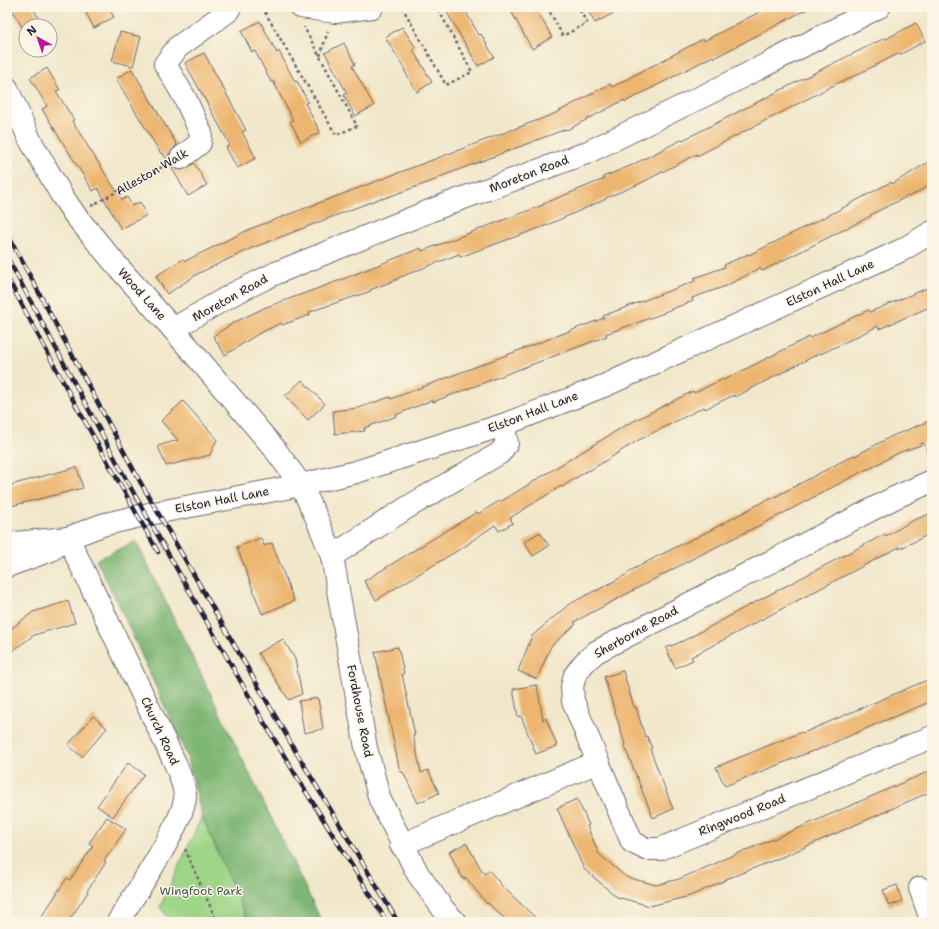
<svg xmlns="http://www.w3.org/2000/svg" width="939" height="929" viewBox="0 0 939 929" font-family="'Shantell Sans',sans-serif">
	<rect width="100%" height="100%" fill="#fcf5e5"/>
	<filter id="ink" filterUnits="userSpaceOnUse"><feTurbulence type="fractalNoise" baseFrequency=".025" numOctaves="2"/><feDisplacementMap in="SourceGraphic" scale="8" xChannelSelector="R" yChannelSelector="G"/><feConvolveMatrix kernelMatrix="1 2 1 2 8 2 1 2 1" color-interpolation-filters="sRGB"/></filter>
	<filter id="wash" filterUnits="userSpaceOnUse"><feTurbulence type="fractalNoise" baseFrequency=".012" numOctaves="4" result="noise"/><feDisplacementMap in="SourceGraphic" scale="16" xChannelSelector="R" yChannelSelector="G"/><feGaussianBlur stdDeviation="0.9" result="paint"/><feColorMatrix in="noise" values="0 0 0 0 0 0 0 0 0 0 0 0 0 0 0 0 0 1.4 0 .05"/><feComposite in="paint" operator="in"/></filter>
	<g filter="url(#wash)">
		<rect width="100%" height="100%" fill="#f1e7cb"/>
		<path fill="#9ed587" stroke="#607c61" d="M202 816 248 922H171L160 907Z"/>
		<path fill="#7eb674" stroke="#506c58" d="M136 541 322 922H248L202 816 187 756 119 605 96 560Z"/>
		<g id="blocks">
			<g fill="#edb670">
				<path d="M10 7H32L40 20 30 26H26V28L24 30Z"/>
				<path d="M83 7H108L114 17 94 28Z"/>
				<path d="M444 7H463L479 35 481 34 494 57 478 66Z"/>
				<path d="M518 7H535L552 37 532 49 511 11Z"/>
				<path d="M586 7H625L595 23Z"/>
				<path d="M769 7H811L714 58 713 56 625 102 624 100 567 130 566 129 437 178 438 179 382 199 381 198 252 248 199 273 167 294 156 276 183 259 185 261 250 229 554 114 610 84 612 87 703 39 704 41Z"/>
				<path d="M260 21 277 53 279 51 295 82 297 81 308 102 305 103 320 132 301 142 290 121 293 120 273 81 271 82 255 51 252 52 241 31Z"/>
				<path d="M916 23 925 41 901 54 900 53 842 82V81L697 156V154L639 184 606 198V199L545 226 460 257 459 254 398 278V279L370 290 371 291 309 312 310 315 282 325 281 323 258 334 225 355 213 336 235 322 264 308 338 281 421 248 422 251 543 205V204L604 179 603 177 630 166 683 139V140L830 65 885 38 886 39Z"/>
				<path d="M402 27 416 48 413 50 432 82 417 92 404 70 405 69 385 37Z"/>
				<path d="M120 32 141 37 133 66 112 61Z"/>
				<path d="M344 43 355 64 352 66 374 106 355 116 344 95 347 93 325 53Z"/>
				<path d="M204 53 246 130 242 132 256 158 237 168 226 147 230 145 185 63Z"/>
				<path d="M47 68 60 90 56 91 74 120 72 121 122 200 127 197 132 206 140 202 147 215 121 229 98 188 93 191 42 109 47 106 30 78Z"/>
				<path d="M132 69 177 145 169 154V160L171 165 176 169 182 170 194 163 207 185 188 196 163 153 161 154 116 79Z"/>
				<path d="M932 160V184L909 197 908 196 870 215 871 216 762 271 760 268 726 286 692 298 693 301 664 312V313L606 334 607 336 433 402 432 400 396 415 397 416 364 428 365 431 335 434 333 411 358 408 390 397 391 399 604 318 603 316 695 281 694 278 725 267 724 265 748 254 749 255 835 212 891 182 892 184Z"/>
				<path d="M932 286V306L879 329 878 326 821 354 820 353 735 397 734 395 705 409 704 407 637 441 589 471 588 470 562 487 561 486 510 518 513 523 499 531 495 525 470 542V543L376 600 364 581 477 512 478 514 499 501 500 502 626 425 693 391 694 393 723 379 724 380 809 337 810 338 868 310 870 312Z"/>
				<path d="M302 380 325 404 308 420 285 396Z"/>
				<path d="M183 401 217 439 210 455 166 466 158 446 178 440 161 421Z"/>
				<path d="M932 420V461H930L924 443 920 444 921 445 900 452 867 470V469L780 515 694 558 574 622 576 624 551 646 537 679 518 671 532 636 568 605 596 590V591L629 573 628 572 658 556 711 530 768 499 769 500 854 455 855 456 892 436Z"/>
				<path d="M77 467 83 488 7 507V486Z"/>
				<path d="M932 513V533L899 549V547L755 623 691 657 693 660 675 668 666 648 683 641 719 622 742 609 885 534 886 536 914 520Z"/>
				<path d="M540 532 549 546 533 556 524 542Z"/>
				<path d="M261 538 264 546 272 543 294 601 262 614 237 547Z"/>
				<path d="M68 601 75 623 34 635 7 655V632L33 612Z"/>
				<path d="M283 639 295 659 302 694 289 700 258 653Z"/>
				<path d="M398 647 404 673 402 674 415 735H413L421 773 428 770 439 793 418 803 403 772H400L375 652Z"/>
				<path d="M623 671 634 707H636L645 737 647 736 652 748 650 749 673 809 653 818 624 745 625 744 604 677Z"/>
				<path d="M932 678V701L874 725 815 751V750L725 786 716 767 802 732 803 733Z"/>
				<path d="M537 685 543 720 546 718 557 746 536 754 521 716 518 717 513 689Z"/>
				<path d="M318 698 323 729 304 733 299 701Z"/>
				<path d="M93 716 107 728 82 757 68 745Z"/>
				<path d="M128 763 144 774 113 817 97 806Z"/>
				<path d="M932 770V791L787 855 724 880V881L690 896 650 906 617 897 584 869 557 808 577 799 589 825 587 826 599 854 626 877 656 885 679 879 719 862V861L776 838Z"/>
				<path d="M107 817 126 829 104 861 106 862 87 891 88 892 68 922H38L67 878 70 880 93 846 89 843Z"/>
				<path d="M466 843 484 874 489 870 502 886 540 922H508L488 903 487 904 466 878 463 879 449 852Z"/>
				<path d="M897 885 902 901 889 906 883 890Z"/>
			</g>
		</g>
	</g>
	<g filter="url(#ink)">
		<use href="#blocks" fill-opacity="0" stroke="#6a676d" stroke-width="1"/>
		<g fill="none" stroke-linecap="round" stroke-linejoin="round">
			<defs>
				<g id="minor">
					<path d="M301 7 335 12 372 7"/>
					<path d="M7 88 30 140 61 194 75 215 113 261 173 329 274 448 301 485 317 519 332 556 366 748 380 800 418 874 443 909 455 922"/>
					<path d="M181 158 200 143 201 133 185 98 165 64 178 47 227 12 230 7"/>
					<path d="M173 329 233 294 276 273 447 204 586 153 732 82 879 7"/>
					<path d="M68 538 175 763C179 773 184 784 185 795 187 819 132 898 118 922"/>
					<path d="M7 546 15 543 68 538 102 525 144 515 301 485 356 472 503 425 606 385 902 250 932 232"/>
					<path d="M332 556 408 507 500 453 507 443 503 425"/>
					<path d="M7 566 51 550 59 544"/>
					<path d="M598 762 632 842 646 849H660L932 737"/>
					<path d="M401 845 598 762 573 701 572 687 575 675 584 663 596 652 894 498 932 481"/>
					<path d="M920 888 932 922"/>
				</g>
			</defs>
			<use href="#minor" stroke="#6a676d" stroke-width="24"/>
			<g stroke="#6a676d" stroke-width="2.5" stroke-dasharray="3 3" stroke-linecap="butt">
				<path d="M262 7 336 135 357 126 304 27"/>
				<path d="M402 7 446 85 472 72 437 7"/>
				<path d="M547 7 563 36 587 23 578 7"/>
				<path d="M320 56 328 31"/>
				<path d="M91 206 164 166"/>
				<path d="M185 849 217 922"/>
			</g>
			<use href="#minor" stroke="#fff" stroke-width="22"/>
			<defs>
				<g id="rail">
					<path d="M7 233 138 478 296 752 398 922"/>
					<path d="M7 257 128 483 262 719 303 787 387 922"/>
					<path d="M7 277 68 391 158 552"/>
				</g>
			</defs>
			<use href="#rail" stroke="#22223b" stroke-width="4.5"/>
			<use href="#rail" stroke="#fcf5e5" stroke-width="3" stroke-dasharray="9" stroke-linecap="butt"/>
		</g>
	</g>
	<g text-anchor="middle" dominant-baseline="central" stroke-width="3" stroke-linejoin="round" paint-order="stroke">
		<g font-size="12" fill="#22223b" stroke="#fcf5e5">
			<text transform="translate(152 172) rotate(-30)">Alleston Walk</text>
			<text transform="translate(529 174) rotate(-21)">Moreton Road</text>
			<text transform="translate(830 283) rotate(-25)">Elston Hall Lane</text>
			<text transform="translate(142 294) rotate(48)">Wood Lane</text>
			<text transform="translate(230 298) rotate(-29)">Moreton Road</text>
			<text transform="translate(533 412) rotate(-21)">Elston Hall Lane</text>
			<text transform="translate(222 500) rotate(-11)">Elston Hall Lane</text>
			<text transform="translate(636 632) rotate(-29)">Sherborne Road</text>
			<text transform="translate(360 711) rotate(79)">Fordhouse Road</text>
			<text transform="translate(160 731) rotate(65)">Church Road</text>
			<text transform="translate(742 815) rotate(-22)">Ringwood Road</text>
		</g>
		<g font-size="12" fill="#475852" stroke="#fcf5e5">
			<text x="201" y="891">Wingfoot Park</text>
		</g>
	</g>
	<rect width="939" height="929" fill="none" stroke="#fcf5e5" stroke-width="24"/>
	<g transform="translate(38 38) rotate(320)"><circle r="19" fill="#fcf5e5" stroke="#a5a1a1"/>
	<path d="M0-3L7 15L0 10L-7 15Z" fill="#b5179e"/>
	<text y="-6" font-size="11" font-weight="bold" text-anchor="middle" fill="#22223b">N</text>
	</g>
</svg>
